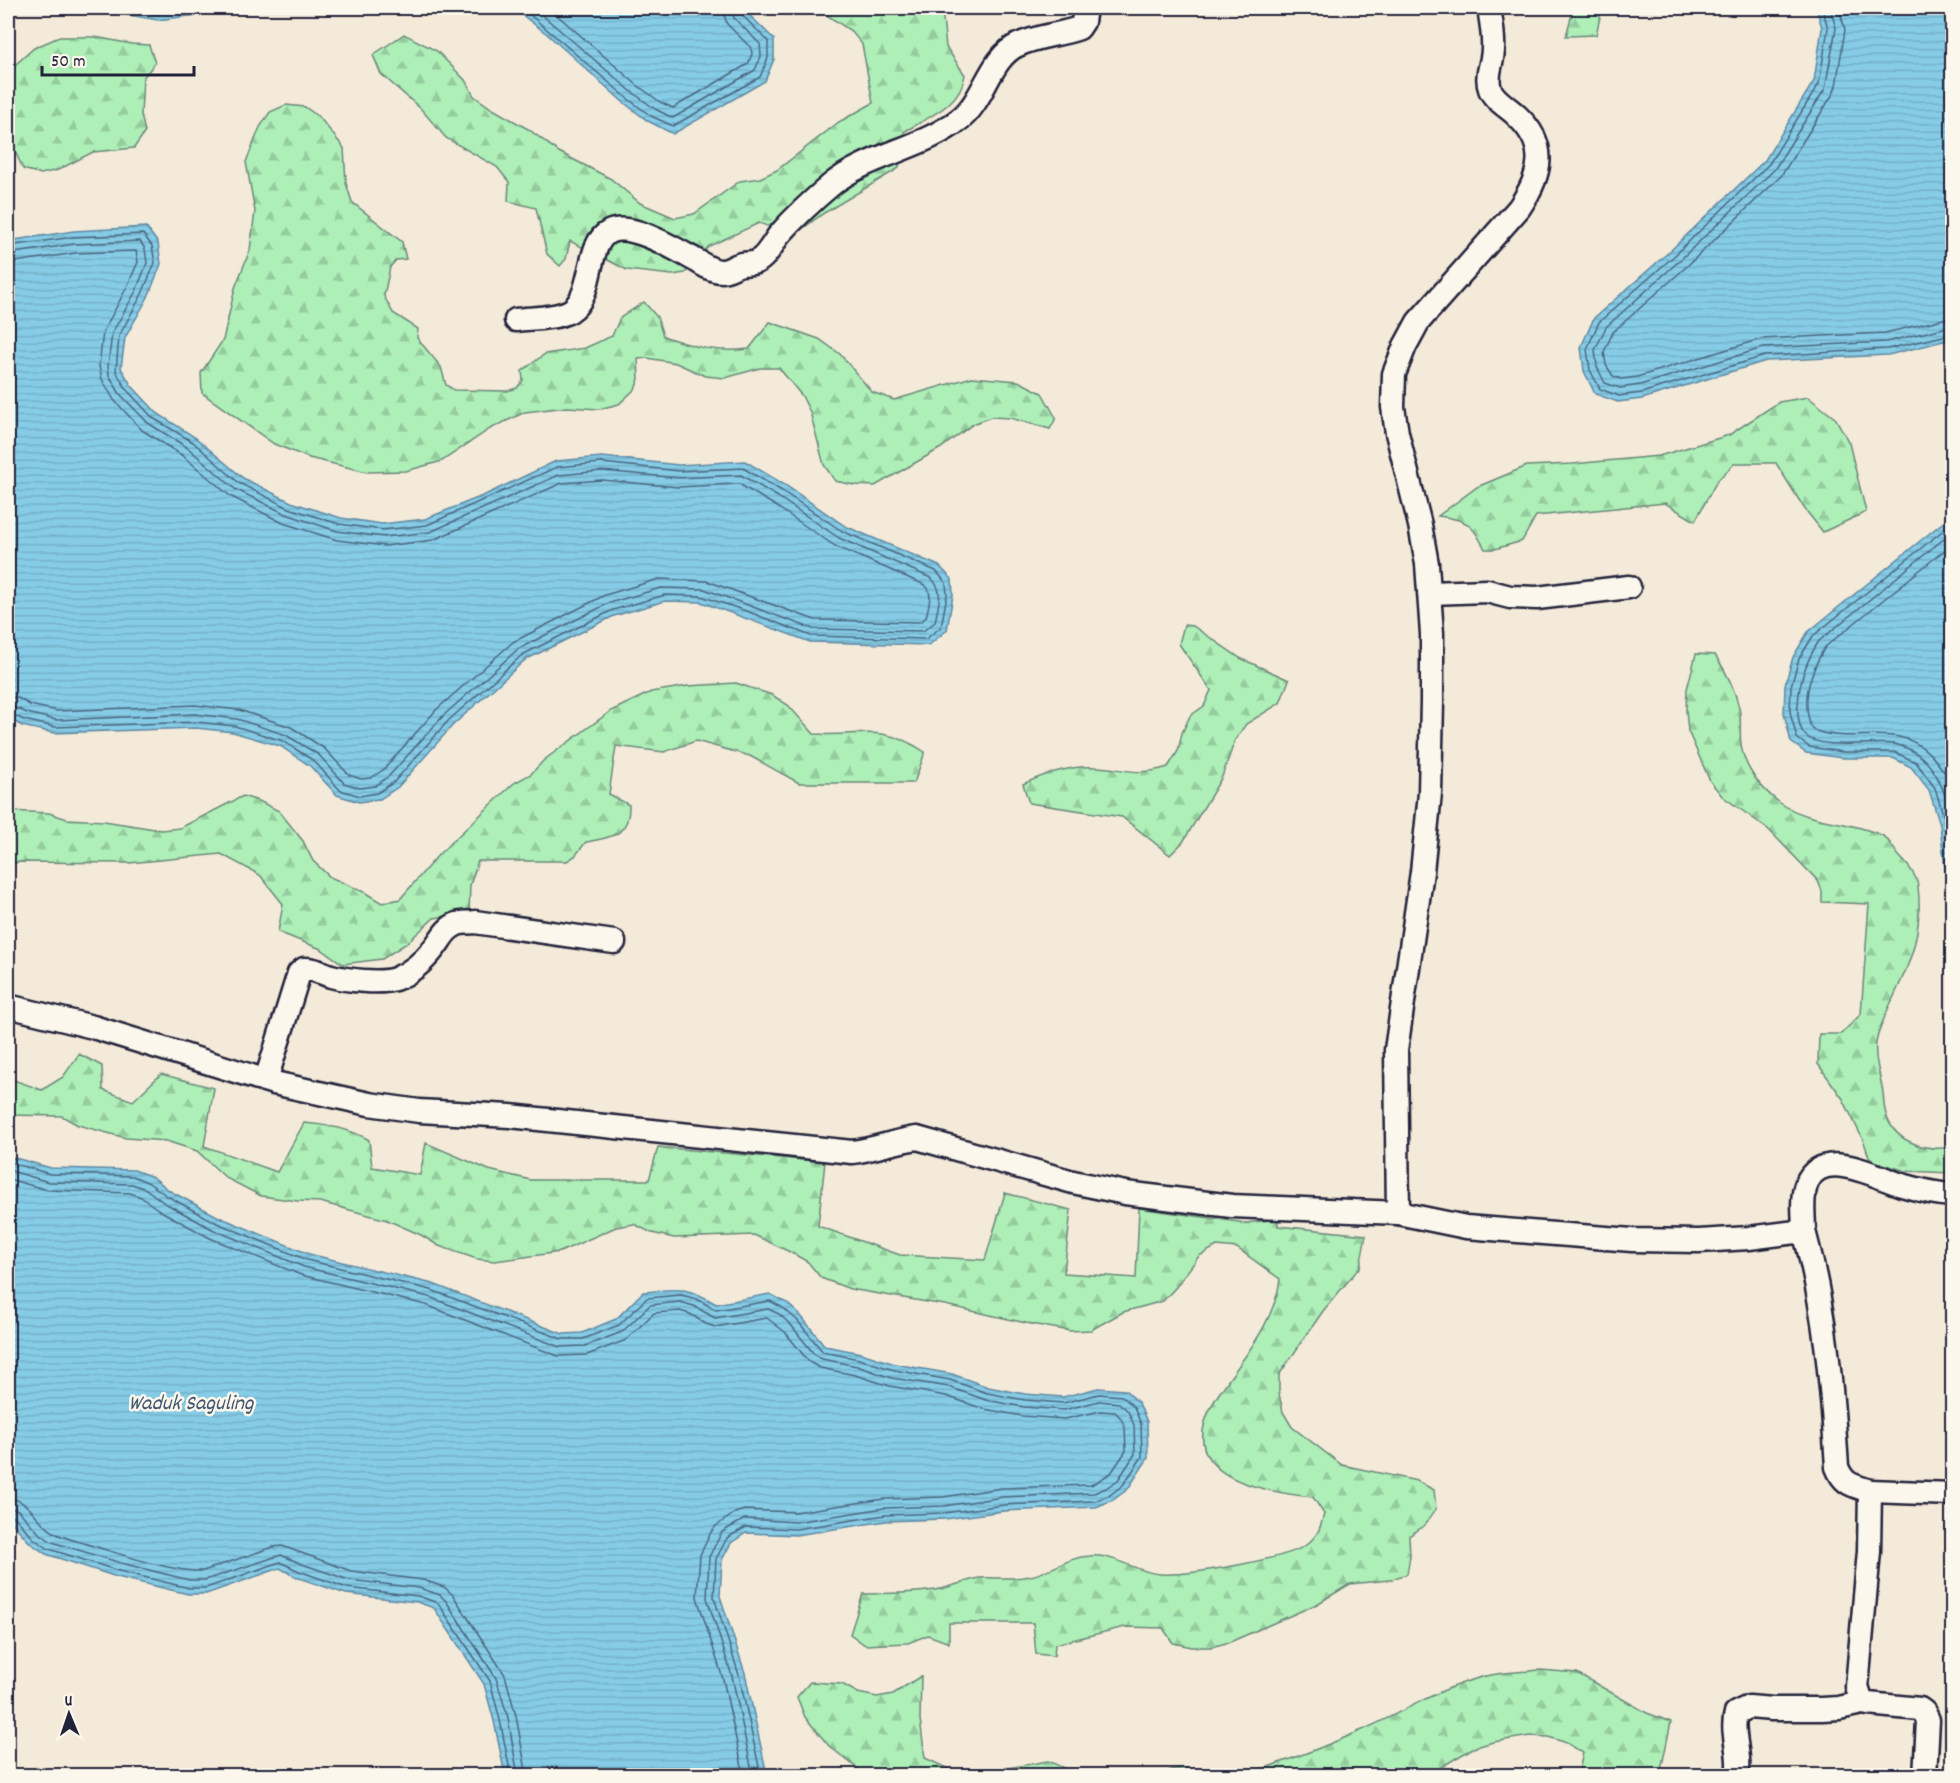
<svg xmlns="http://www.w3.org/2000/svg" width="1960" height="1783" viewBox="0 0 1960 1783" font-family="Dekko,sans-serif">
	<defs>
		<pattern id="forest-firs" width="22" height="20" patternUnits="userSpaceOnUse" patternTransform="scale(1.5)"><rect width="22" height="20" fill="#aeeeb7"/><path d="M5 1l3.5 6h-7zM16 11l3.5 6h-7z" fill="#95cc9e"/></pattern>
		<pattern id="water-rules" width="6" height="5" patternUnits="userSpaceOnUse" patternTransform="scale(1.5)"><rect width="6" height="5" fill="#86cce7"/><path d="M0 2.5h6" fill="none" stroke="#73afc7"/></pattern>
	</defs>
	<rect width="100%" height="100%" fill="#f4ead9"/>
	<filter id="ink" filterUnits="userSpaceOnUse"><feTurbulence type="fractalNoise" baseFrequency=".0167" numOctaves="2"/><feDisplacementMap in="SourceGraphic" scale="12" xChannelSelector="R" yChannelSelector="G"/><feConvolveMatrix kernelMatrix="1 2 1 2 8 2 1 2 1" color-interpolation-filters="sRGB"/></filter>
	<g filter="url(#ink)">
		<g fill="url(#forest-firs)" stroke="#688879" stroke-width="1.5">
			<path d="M816 8H942L946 47 965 75C960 106 928 117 904 132L899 168 824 213 794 235 759 223 709 246 685 273 672 275 627 270 570 241 566 259 560 266 547 254 536 208 508 201 509 182 497 167 446 138 421 109 381 74 373 55 404 34 437 51 465 80 474 96 491 108 528 129 559 152 611 179 640 203 675 218 694 214 740 181 760 178 777 170 839 122 873 103 862 44 851 31Z"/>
			<path d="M1571 8H1602L1596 35 1566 36 1573 10Z"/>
			<path d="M59 37H95L132 44 149 45 155 63 143 78 141 115 145 132 134 148 93 152 58 170 41 174 23 169 8 135V82L15 65 34 48Z"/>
			<path d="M286 105 305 107 320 118 344 148 346 183 352 202 402 242 406 259 396 260 390 267 384 296 393 313 418 329 417 338 441 367 446 385 454 390 507 391 517 388 523 380 522 371 545 354 585 348 612 336 620 318 644 302 657 317 663 336C694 347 716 353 749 349L770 322 819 339 840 354 872 392 894 400 972 377 1018 381 1042 393 1056 418 1050 429 1010 418 991 417 973 424 941 448 875 486 854 485 835 481 824 465 810 412 802 396 779 368H760L725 378 705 376 676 363 647 358 638 359 639 379 635 389 619 404 599 409 567 407 525 412 490 429 442 461 406 471 367 472 309 458 274 444 202 393 201 373 223 340 235 288 250 250 255 211 246 162 260 127 270 112Z"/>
			<path d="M1808 397 1836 419 1849 443 1866 512 1823 532 1804 508 1776 463H1735L1717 481 1695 521 1665 503 1536 516 1522 541 1495 549H1485C1471 523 1468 520 1438 516L1477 487 1527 466 1573 464 1659 456 1729 435 1779 402Z"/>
			<path d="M1184 625 1193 626 1240 658 1289 680 1280 703 1246 724 1235 740 1222 777 1183 842 1170 855 1122 817 1029 803 1023 784C1045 774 1071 765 1095 767 1125 768 1136 777 1168 767L1178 751 1182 733 1190 716 1204 706 1211 690 1179 644Z"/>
			<path d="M1696 654 1715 655C1726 671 1735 689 1739 708 1742 721 1739 732 1741 744 1744 768 1761 789 1780 803 1811 824 1850 820 1883 836 1890 840 1894 851 1900 857 1908 865 1917 875 1918 887 1921 910 1918 937 1910 959 1901 986 1885 1010 1877 1038 1873 1054 1879 1071 1882 1087 1884 1095 1883 1102 1885 1110 1891 1141 1924 1152 1952 1147V1173L1906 1171 1870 1160 1864 1142 1843 1099 1818 1064 1819 1034H1841L1861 1014 1869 904 1822 902V891L1818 881 1768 829 1722 796 1710 781 1688 731 1686 710 1687 689Z"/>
			<path d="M736 683 772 695 788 705 814 734C861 737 882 723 925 752L914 783H799L750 756 696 741 664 752 616 746 609 794 629 805C630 836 611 837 586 842L575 856 567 861H478L470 885 469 913 434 918 407 943 382 959 343 964 321 949 278 932 283 904 260 875 221 854 129 863 18 862 8 866V811L49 813 67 819 104 821 161 830 180 828 243 796 261 802 279 811 303 841 313 861 330 877 364 892 382 903 400 899 439 854 514 783 531 774 544 760 611 711 651 692 688 686Z"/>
			<path d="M79 1054 102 1066 103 1090 133 1101 161 1074 214 1088 204 1146 277 1172 304 1123C326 1125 349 1128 369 1140L372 1167 420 1175 426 1143 489 1170 531 1180H649L658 1147 825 1162 818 1226 900 1255 985 1260 1005 1193 1071 1210 1064 1273 1136 1278 1139 1208 1246 1223 1278 1219V1226L1366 1235 1360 1267 1323 1311 1279 1375V1394L1283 1412 1292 1427 1342 1465 1417 1481 1434 1490 1436 1509 1424 1526 1409 1536 1410 1556 1407 1574 1389 1580 1350 1584 1317 1604 1230 1642 1211 1647H1192L1173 1643 1163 1628 1125 1627 1055 1644 1054 1656 1036 1654 1033 1623H949V1643L928 1635 908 1643 865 1645 850 1634 863 1594C888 1593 915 1594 940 1589 954 1586 967 1580 980 1578 997 1577 1013 1580 1030 1576 1051 1572 1067 1557 1090 1556 1115 1554 1135 1572 1160 1574 1186 1576 1287 1559 1306 1545 1319 1535 1320 1528 1324 1514L1313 1497C1255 1491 1167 1474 1218 1395 1242 1359 1275 1323 1280 1279L1237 1248 1217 1246 1199 1256 1176 1287 1163 1301 1123 1312 1091 1330 1070 1331 1026 1323 945 1305 850 1289 821 1278 808 1262 792 1253 754 1235 674 1238 652 1233 634 1224 616 1227 560 1252 495 1261 477 1259 439 1246 421 1235 387 1220 320 1202 298 1201 261 1196 226 1178 197 1151 166 1141 126 1138 78 1125 62 1116 8 1115V1078L42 1090 63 1077Z"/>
			<path d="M1540 1670 1577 1673 1647 1713 1671 1722 1660 1775H1578L1583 1753 1567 1743 1548 1737 1530 1736 1493 1742 1473 1748 1428 1775H1161C1179 1759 1232 1779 1259 1770 1295 1758 1334 1743 1369 1727 1408 1709 1444 1686 1486 1676 1503 1672 1523 1672 1540 1670Z"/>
			<path d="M921 1676 920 1719 925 1758 961 1775H866L829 1746 805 1717 797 1697 810 1682 842 1684 858 1693 877 1697 893 1694Z"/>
			<path d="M1048 1761 1064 1768 1069 1775H968Z"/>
		</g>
		<g fill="url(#water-rules)" stroke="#5e88a2" stroke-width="1.5">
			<path d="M89 8H213L196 15 158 20Z"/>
			<path d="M513 8H742L774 39V59L765 81 673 134 648 121 623 102 547 34Z"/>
			<path d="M1812 8H1952V339L1888 355 1766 361 1642 399 1618 402 1595 394 1584 371 1581 347 1594 318 1670 251 1765 160 1814 81 1822 28 1817 10Z"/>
			<path d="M146 227 158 243 161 264 148 297 125 338 121 368 131 385 157 413 196 438 243 478 291 502 341 518 382 524 425 519 485 495 556 461 602 457 679 465 745 461 785 485 845 526 939 566 952 579 953 595 947 630 929 645 810 642 701 602 665 601 614 616 525 660 453 725 398 787 380 799 359 802 337 795 310 766 280 746 233 732 196 728 54 733 22 726 8 718V241L74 231Z"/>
			<path d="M1952 515V989L1949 958 1947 886 1940 825 1929 790 1911 767 1893 758H1843L1806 753 1791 742 1784 713 1785 685 1793 657 1808 632Z"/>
			<path d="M8 1156 51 1168 134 1170 153 1177 170 1191 219 1217 309 1254 433 1284 563 1334 582 1333 616 1319 643 1292C677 1289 686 1285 716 1304L770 1294 787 1303 801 1316 825 1346 861 1353 895 1364 952 1374 988 1387 1025 1394 1063 1397 1098 1388 1125 1390 1139 1403 1147 1422 1148 1458 1128 1489 1113 1500 1096 1507 1004 1511 945 1519 886 1521 796 1535 746 1533 731 1543 722 1560 720 1596 745 1673 767 1775H505L494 1721 484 1684 434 1608 417 1602 346 1594 296 1577 280 1568 206 1594H188L117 1577 46 1554 30 1543 8 1518Z"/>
		</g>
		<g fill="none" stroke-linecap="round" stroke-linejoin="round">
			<g stroke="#4a6680" stroke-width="1.5">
				<path d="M122 8 158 14 198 8"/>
				<path d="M522 8 627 98 651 116 673 126 760 77 768 58V41L741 14 739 8"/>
				<path d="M534 8 632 92 655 109 673 118 755 70 761 56 760 44 734 18 731 8"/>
				<path d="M549 8 637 85 660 102 673 108 748 64 752 54 751 48 727 24 722 8"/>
				<path d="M1822 8 1828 28 1819 84 1769 164 1674 256 1599 322 1587 349 1590 370 1600 389 1619 396 1641 393 1765 356 1887 349 1952 334"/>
				<path d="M1830 8 1836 28 1825 89 1774 170 1679 261 1606 327 1595 350 1597 367 1605 383 1620 388 1640 385 1763 348 1886 342 1952 326"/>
				<path d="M1839 8 1845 30 1836 86 1833 94 1781 176 1685 268 1613 332 1604 352 1606 365 1613 376 1621 379 1637 377 1761 339 1885 333 1952 317"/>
				<path d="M8 246 74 237 143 234 152 246 155 263 142 294 119 336 116 371 126 389 153 418 193 442 239 483 289 508 339 524 383 530 427 525 557 467 602 463 679 471 743 468 782 491 842 531 936 571 946 583 947 595 941 627 926 639 811 636 749 612 701 596 665 595 613 610 522 655 449 720 394 782 377 793 360 796 340 790 314 761 283 741 235 726 196 722 55 727 24 720 8 713"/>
				<path d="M8 254 75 244 140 241 145 249 147 263 136 291 112 333 108 366 109 375 120 394 148 423 188 448 235 489 286 514 337 531 384 537 430 532 559 475 602 471 679 478 741 475 778 497 839 538 931 578C945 591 938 605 935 622L923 631 813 629 704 589 661 588 609 603 518 649 444 715 389 776 375 786 360 788 344 783 319 755 286 735 237 719 195 714 56 720 27 713 14 707 8 706"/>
				<path d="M8 263 76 253 136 251 138 262 127 287 103 332 99 366 102 379 114 400 142 430 183 456 230 496 283 523 337 540 385 546 433 540 562 483 602 480 678 487 739 484 774 505 835 546 925 585C934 593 928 607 926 617L920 622 815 620 707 581 659 579 605 595 513 642 437 709 383 770 371 778 361 779 349 775 325 749 291 727 239 710 195 705 57 711 30 705 18 698 8 697"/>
				<path d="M1952 523 1813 636 1799 659 1791 686 1790 712 1797 738 1809 747 1843 752H1894L1916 762 1935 788 1946 824 1952 880"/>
				<path d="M1952 532 1819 641C1806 661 1799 680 1798 705 1797 713 1799 729 1805 735 1820 751 1874 741 1895 744 1902 746 1914 751 1920 756 1940 772 1946 797 1952 820"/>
				<path d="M1952 544 1825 647C1812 669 1802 694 1809 720 1810 725 1811 729 1816 731 1859 746 1901 717 1936 761 1943 770 1949 777 1952 788"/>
				<path d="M8 1162 50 1174 133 1176 149 1183 167 1196 217 1223 307 1260 431 1290 562 1339H583L619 1325 647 1298 681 1295 697 1299 716 1310 770 1301 783 1308 797 1320 823 1352 859 1359 894 1370 950 1380 987 1393 1025 1400 1063 1403 1099 1394 1122 1396 1134 1407 1141 1424 1142 1457 1123 1485 1110 1495 1095 1501 1004 1505 944 1513 885 1515 796 1529 746 1527 727 1538 716 1559 714 1597 739 1675 761 1776"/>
				<path d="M8 1170 49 1182 132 1184 146 1189 163 1202 214 1230 304 1267 429 1297 560 1347 585 1346 622 1332 650 1305 680 1302 694 1306 715 1318 768 1309 779 1314 791 1325 814 1354 822 1359 857 1366 892 1378 949 1387 986 1400 1024 1407 1064 1410 1099 1401 1119 1403 1128 1411 1134 1425 1135 1454 1118 1480 1106 1488 1094 1493 1003 1497 944 1506 884 1508 796 1522 745 1519 722 1532 709 1557 707 1598 732 1676 753 1776"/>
				<path d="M8 1179 48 1190 130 1193 141 1197 159 1210 210 1238 301 1275 426 1305 558 1356 587 1355 626 1340 654 1313 680 1311 690 1314 706 1324 715 1327 767 1318 785 1332 809 1362 820 1368 855 1375 890 1386 946 1396 984 1409 1022 1416 1065 1419 1100 1411 1115 1412 1120 1417 1125 1427 1126 1451 1111 1473 1091 1485 1002 1488 943 1497 884 1499 795 1512 744 1510 735 1513 716 1526 711 1532 700 1555 697 1597 723 1679 744 1776"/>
				<path d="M8 1498C30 1499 37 1523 55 1533 65 1539 79 1541 90 1545 121 1554 171 1572 203 1571L273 1547 282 1546 351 1571 423 1580 444 1587 453 1595 505 1675 516 1716 527 1776"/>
				<path d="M8 1507 18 1510 39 1533 52 1542 121 1563 189 1580H205L281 1555 302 1564 349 1580 419 1588 440 1595 446 1601 496 1678 508 1718 518 1776"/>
				<path d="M8 1515 14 1516 34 1539 49 1549 119 1571 189 1588H206L280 1562 299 1571 347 1588 418 1596 438 1603 490 1681 500 1720 511 1776"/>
			</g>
			<defs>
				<g id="minor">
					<path d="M516 320C532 318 555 319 570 311 595 296 585 244 609 232 631 221 677 250 697 261 704 265 712 271 721 271 729 271 735 265 742 264 747 263 751 264 756 262 766 258 773 243 779 235 795 217 813 200 831 185 867 155 924 148 960 119 984 101 990 57 1018 45 1037 36 1059 35 1079 28L1083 22 1085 8"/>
					<path d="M1430 593 1487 591 1510 597 1537 598 1629 587"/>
					<path d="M8 1006 93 1027 274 1083 369 1104 419 1111 510 1116 852 1152C875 1149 895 1141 917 1138L1073 1182 1125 1193 1232 1206 1398 1213 1466 1227 1632 1240 1699 1241 1749 1238 1804 1231C1825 1307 1832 1388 1837 1467 1844 1485 1852 1485 1870 1491L1869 1551 1857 1687 1862 1703 1868 1704 1920 1709 1924 1712 1928 1720 1925 1776"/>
					<path d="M266 1080 299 973 304 969C314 968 321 973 331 976 346 980 381 984 395 979 411 973 425 960 435 947 442 938 445 929 457 924 462 922 469 923 475 922L614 942"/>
					<path d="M1398 1213 1396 1050 1422 872 1430 793 1432 701V634L1427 564 1420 525 1397 433 1393 407 1394 374 1405 346 1418 322 1519 208C1542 174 1549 145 1516 115 1508 107 1494 100 1490 89 1485 75 1493 63 1493 49 1494 36 1491 20 1489 8"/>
					<path d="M1804 1231C1804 1216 1801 1199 1806 1185 1820 1145 1876 1177 1902 1185 1919 1190 1935 1194 1952 1195"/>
					<path d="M1870 1491 1952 1494"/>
					<path d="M1737 1776C1742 1754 1730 1733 1736 1713L1749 1707 1772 1709H1822L1839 1708 1862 1703"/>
				</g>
			</defs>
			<use href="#minor" stroke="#22223b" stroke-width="27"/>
			<use href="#minor" stroke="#fbf7ec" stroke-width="22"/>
		</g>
	</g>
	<g text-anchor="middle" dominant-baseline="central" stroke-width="5" stroke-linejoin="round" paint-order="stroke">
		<g font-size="22" font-style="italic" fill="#40556f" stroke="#fbf7ec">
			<text x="191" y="1404">Waduk Saguling</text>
		</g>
	</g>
	<rect width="1960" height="1783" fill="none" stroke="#fbf7ec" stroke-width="30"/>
	<rect x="15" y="15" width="1930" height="1753" fill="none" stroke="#22223b" stroke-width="2" filter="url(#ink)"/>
	<g transform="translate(69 1714) rotate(358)" stroke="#fbf7ec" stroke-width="4.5" paint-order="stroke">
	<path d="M0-4.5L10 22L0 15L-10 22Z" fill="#22223b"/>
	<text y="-9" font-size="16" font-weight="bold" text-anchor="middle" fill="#22223b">U</text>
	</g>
	<path d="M42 66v9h152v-9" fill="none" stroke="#22223b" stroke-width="3"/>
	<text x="51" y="66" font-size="18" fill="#22223b" stroke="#fbf7ec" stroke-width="4.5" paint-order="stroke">50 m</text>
</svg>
